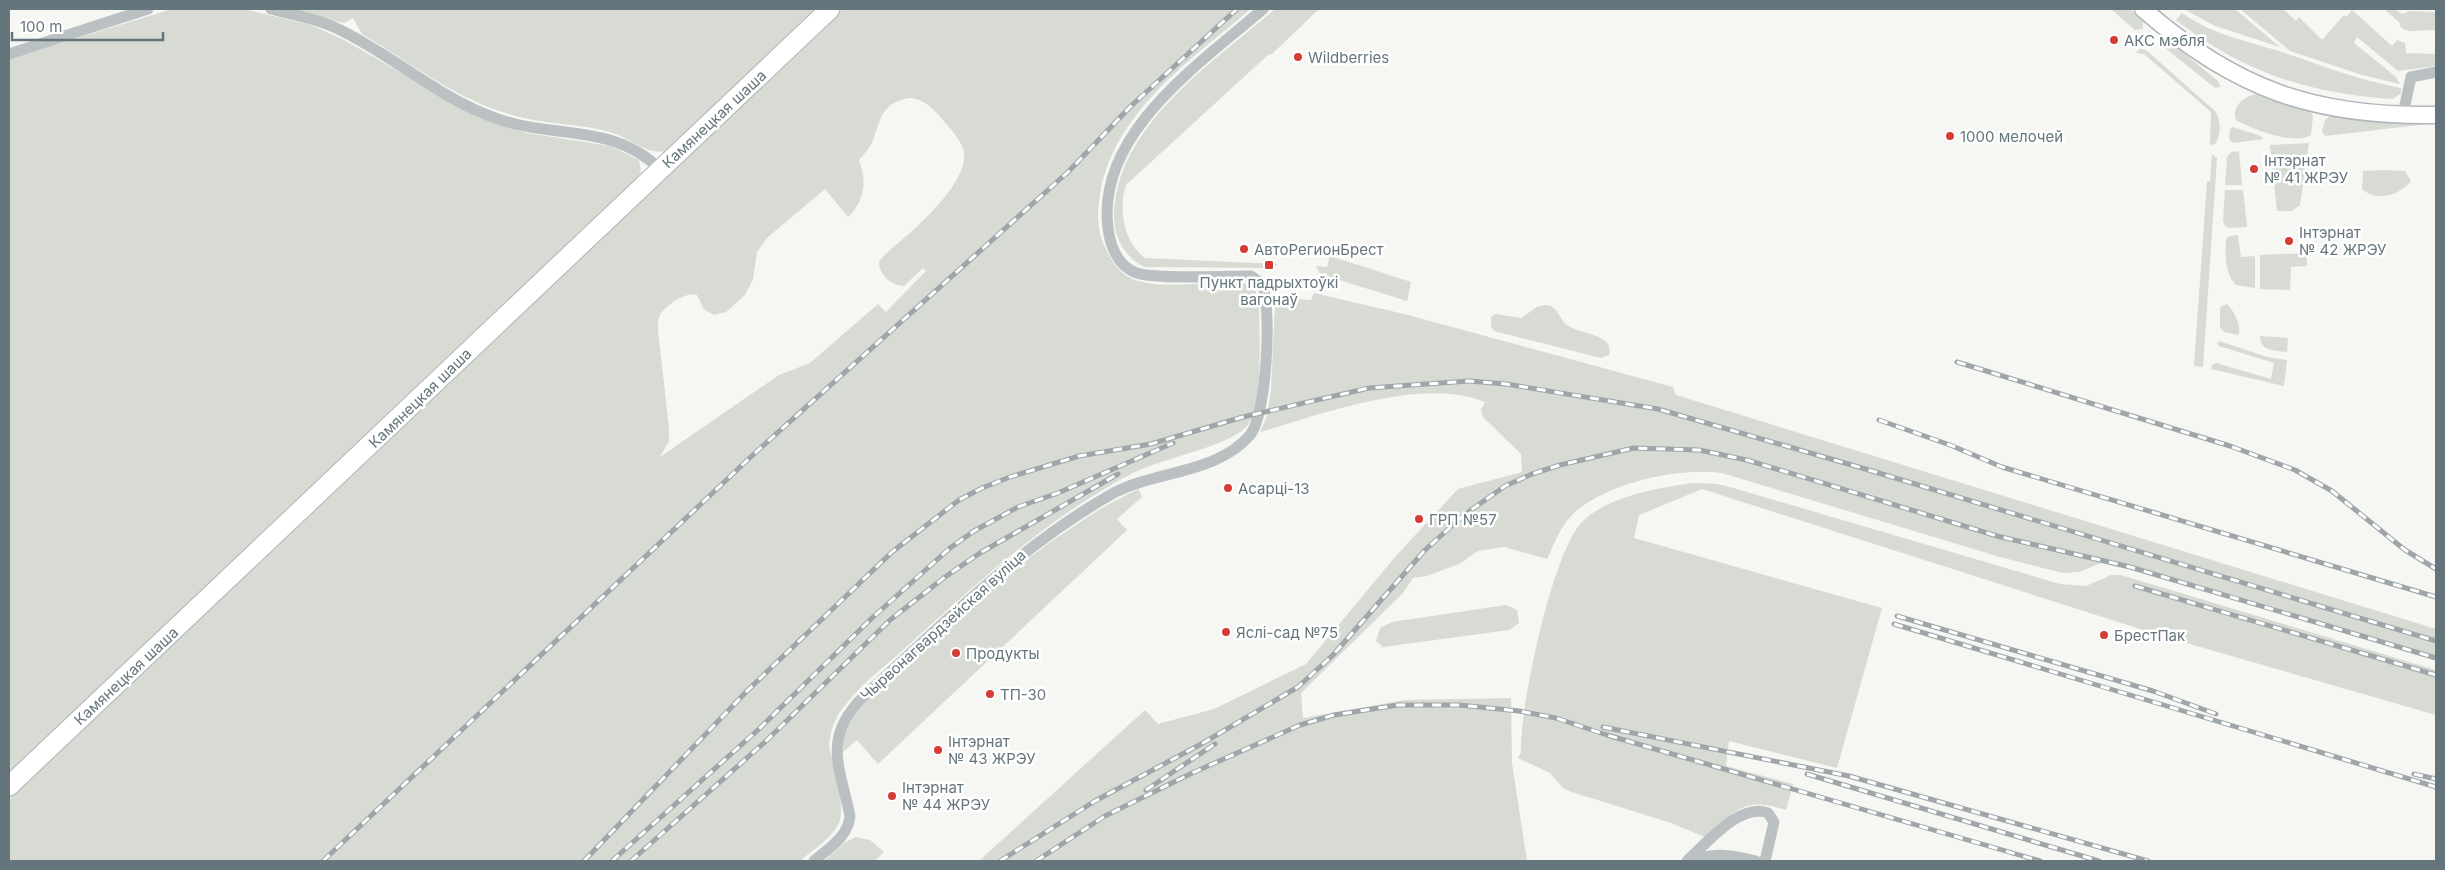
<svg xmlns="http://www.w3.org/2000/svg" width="2445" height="870" viewBox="0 0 2445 870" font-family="Inter,sans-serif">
	<rect width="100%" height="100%" fill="#f6f6f3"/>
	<g fill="#d7dbd3" fill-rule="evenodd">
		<path d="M172 9H243L311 25 344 40 480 118 527 133 610 146 639 160 641 172 636 180 9 776V59Z"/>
		<path d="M287 9H818L669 149C652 159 630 138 613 133 582 123 542 125 509 114 456 99 409 62 362 34L353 18 344 23Z"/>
		<path d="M843 9H1251C1193 58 1118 109 1101 188 1098 205 1096 224 1102 240 1109 258 1119 276 1138 281 1163 288 1193 283 1218 283 1226 283 1236 281 1244 283 1249 285 1253 288 1256 292L1259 305C1259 333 1264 404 1248 425 1230 447 1161 458 1133 473 1050 516 983 578 914 640 891 662 862 682 843 708 834 719 830 732 829 746 833 764 846 807 839 823 832 838 813 850 800 861H9V795L352 475ZM909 98C927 99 937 113 948 126 954 133 962 143 964 152 968 180 924 221 904 238 896 245 885 253 879 262 879 275 892 286 904 286L923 268 926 271 886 312 878 304 810 363 779 375 660 457 669 441V428L658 331C658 326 657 320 660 315 666 305 685 292 697 295L704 309 714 315 726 312 745 295 753 279 757 252 767 238 825 189 848 217C865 200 867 182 859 160 864 154 870 148 873 140 881 119 881 103 909 98Z"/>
		<path d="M1275 9H1319L1271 55 1269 54 1126 185C1118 210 1124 243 1145 258L1279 264 1266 268 1144 267C1125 257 1114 238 1114 217 1115 126 1213 63 1275 9Z"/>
		<path d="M2111 9H2130L2143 21V29L2135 30Z"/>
		<path d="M2184 9H2235L2280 47 2215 26Z"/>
		<path d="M2240 9H2283L2296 21 2299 17 2322 40 2344 15 2346 17 2352 10 2392 46 2397 40 2405 43 2406 53 2436 54V66L2398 71 2357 37 2354 43 2396 77 2400 84 2362 75 2290 51Z"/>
		<path d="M2384 9H2395L2402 14 2409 11 2436 12V30L2409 31 2401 28 2399 22Z"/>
		<path d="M2182 13C2214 36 2252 42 2288 54 2326 67 2362 81 2401 88V93L2393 99C2310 94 2242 72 2176 20Z"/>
		<path d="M2164 37 2218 81 2221 87 2215 88 2159 43Z"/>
		<path d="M2140 49 2146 50 2215 111C2221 119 2222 135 2215 144L2210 145 2211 112 2144 54 2137 53 2136 52Z"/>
		<path d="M2258 94 2308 109 2313 116 2311 135C2294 146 2252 129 2236 120 2231 106 2245 95 2258 94Z"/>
		<path d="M2334 113 2436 120V123L2325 136 2322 131 2325 120Z"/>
		<path d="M2233 127 2261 136 2263 139 2233 143 2229 139 2230 129Z"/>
		<path d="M2309 143 2300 205 2292 211H2277L2270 145Z"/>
		<path d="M2239 151 2242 185H2225L2227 157 2231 152Z"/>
		<path d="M2212 154 2217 158 2203 367 2194 366 2207 181H2210Z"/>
		<path d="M2384 170 2405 171 2411 181C2399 196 2377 202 2362 189L2363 171Z"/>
		<path d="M2225 190H2243L2247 227 2230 228 2225 226 2223 221Z"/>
		<path d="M2238 235 2241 257 2255 256V288L2236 285C2225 274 2225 254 2226 240L2229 236Z"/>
		<path d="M2307 253V266L2291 267 2290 290 2260 289V255Z"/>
		<path d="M1330 256 1411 282 1407 301 1320 274 1316 266 1327 267Z"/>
		<path d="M1314 293 1404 314 1673 387 1676 395 2436 629V658L2130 567 2111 563H2101L2079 572 2063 573 2000 557 1722 473C1678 467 1607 483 1574 513 1561 525 1554 544 1547 559L1504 547 1478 551 1459 564 1427 576 1413 578 1403 593 1301 693 1303 718 1405 700 1511 698 1512 763 1527 861H979L1145 710 1158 724 1214 709 1306 664 1395 557 1458 489 1522 472 1521 454 1483 417 1481 410 1485 402C1423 376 1322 414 1260 432L1267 416 1271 389 1275 303 1279 298 1311 300Z"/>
		<path d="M2227 304C2233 309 2243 328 2238 335L2224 332 2220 327V307Z"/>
		<path d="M1545 305C1559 306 1558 318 1567 325 1579 335 1615 333 1609 355L1601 358 1494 331 1491 327V317L1495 314 1521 318 1537 307Z"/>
		<path d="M2260 336 2288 338 2287 352C2275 350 2260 352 2260 336Z"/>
		<path d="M2219 341 2267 357 2287 360 2284 386 2211 369 2212 365 2216 363 2271 379 2274 363 2219 346 2217 343Z"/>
		<path d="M1693 483 1717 484 1730 487 2060 584 2086 586 2111 575H2121L2436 670V715L2162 636 1702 489 1639 515 1634 538 1882 608 1837 768 1729 741 1726 766 1793 784 1786 810C1748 798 1742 806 1712 830V840L1671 823 1572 792 1563 788 1550 773 1518 758 1521 752C1519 711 1553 548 1583 521 1609 496 1658 488 1693 483Z"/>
		<path d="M1139 489 1142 497 1117 519 1127 530 878 764 857 740 843 752C841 732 852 719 864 704 930 643 994 579 1070 529 1092 514 1114 500 1139 489Z"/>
		<path d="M1506 605 1517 610 1519 623 1509 630 1383 647 1376 641 1380 628 1392 622Z"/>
		<path d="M856 837 870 840 884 852 875 861H824L846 842Z"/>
	</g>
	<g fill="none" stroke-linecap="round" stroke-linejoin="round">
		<defs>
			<path id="secondary" d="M2143 9C2235 89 2314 117 2436 115"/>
			<path id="primary" d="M9 786 830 9"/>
		</defs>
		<use href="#secondary" stroke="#b0b7ba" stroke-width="19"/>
		<use href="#primary" stroke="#afb5b8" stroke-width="21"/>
		<g stroke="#bbc1c3" stroke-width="11">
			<path d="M271 9C292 15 316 18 336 28 392 54 439 99 498 119 556 139 614 123 661 170"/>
			<path d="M9 54 148 9"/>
			<path d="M2403 114 2411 77 2436 72"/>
			<path d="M814 861C829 848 848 837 850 816 840 767 822 739 862 698 941 626 1016 549 1110 495 1153 470 1216 475 1250 435 1267 415 1272 307 1262 284L1251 276C1227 276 1151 280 1134 272 1117 264 1110 245 1108 228 1096 133 1201 63 1263 9"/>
			<path d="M1687 861C1706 844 1740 802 1768 813L1774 822 1765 861"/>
			<path d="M1691 861C1714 852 1733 855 1756 861"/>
		</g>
		<use href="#secondary" stroke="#fff" stroke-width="16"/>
		<use href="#primary" stroke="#fff" stroke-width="19"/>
		<defs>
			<g id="rail">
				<path d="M1957 362 2230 446 2295 470 2332 491 2405 550 2436 569"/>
				<path d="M1879 420 1950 445 2002 467 2436 597"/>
				<path d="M2135 586 2436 675"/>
				<path d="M1897 616 2153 691 2216 714"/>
				<path d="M1894 624 2436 787"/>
				<path d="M1603 727 1849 776 2148 861"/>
				<path d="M1807 774 2099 861"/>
				<path d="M2414 774 2436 779"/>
				<path d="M1146 790 1215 744"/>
				<path d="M323 861 756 452 1068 172 1131 106 1237 9"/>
				<path d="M584 861 748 690 892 552 959 500 982 488 1010 477 1079 456 1151 444 1243 417 1369 388 1469 381 1506 384 1658 409 1862 468 2436 641"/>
				<path d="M612 861 760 728 872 618 950 548 974 531 1018 507 1058 493 1173 443"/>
				<path d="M631 861 766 741 890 620 945 577 980 553 1118 474"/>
				<path d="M1000 861 1095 801 1203 743 1298 687 1333 655 1425 550 1464 515 1505 486 1532 474 1560 465 1634 448 1699 450 1747 460 1997 536 2130 567 2436 658"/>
				<path d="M1036 861 1105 816 1190 774 1300 725 1334 715 1398 705H1459L1519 711 1556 718 1607 735 2040 861"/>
			</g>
		</defs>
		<use href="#rail" stroke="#9ea6a9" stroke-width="5"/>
		<use href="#rail" stroke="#fff" stroke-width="3" stroke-dasharray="9" stroke-linecap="butt"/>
	</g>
	<g fill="#d43c35" stroke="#fff" stroke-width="2">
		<circle cx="2114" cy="40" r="5"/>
		<circle cx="1298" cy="57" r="5"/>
		<circle cx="1950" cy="136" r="5"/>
		<circle cx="2254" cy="169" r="5"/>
		<circle cx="2289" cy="241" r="5"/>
		<circle cx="1244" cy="249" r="5"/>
		<rect x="1264" y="260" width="10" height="10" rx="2.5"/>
		<circle cx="1228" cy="488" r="5"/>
		<circle cx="1419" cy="519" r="5"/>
		<circle cx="1226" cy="632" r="5"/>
		<circle cx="2104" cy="635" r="5"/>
		<circle cx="956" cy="653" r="5"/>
		<circle cx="990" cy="694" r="5"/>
		<circle cx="938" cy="750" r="5"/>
		<circle cx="892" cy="796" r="5"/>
	</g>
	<g text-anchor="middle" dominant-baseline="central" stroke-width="5" stroke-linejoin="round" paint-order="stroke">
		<g font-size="15" fill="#64767c" stroke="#fff" text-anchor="start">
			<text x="2124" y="40">АКС мэбля</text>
			<text x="1308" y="57">Wildberries</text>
			<text x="1960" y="136">1000 мелочей</text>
			<text x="2264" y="160">Інтэрнат<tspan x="2264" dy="17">№ 41 ЖРЭУ</tspan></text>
			<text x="2299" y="232">Інтэрнат<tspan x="2299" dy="17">№ 42 ЖРЭУ</tspan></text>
			<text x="1254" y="249">АвтоРегионБрест</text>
			<text x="1269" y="282" text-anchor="middle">Пункт падрыхтоўкі<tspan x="1269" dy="17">вагонаў</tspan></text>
			<text x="1238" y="488">Асарці-13</text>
			<text x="1429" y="519">ГРП №57</text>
			<text x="1236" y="632">Яслі-сад №75</text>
			<text x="2114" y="635">БрестПак</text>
			<text x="966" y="653">Продукты</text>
			<text x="1000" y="694">ТП-30</text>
			<text x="948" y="741">Інтэрнат<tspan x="948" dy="17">№ 43 ЖРЭУ</tspan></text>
			<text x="902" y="787">Інтэрнат<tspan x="902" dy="17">№ 44 ЖРЭУ</tspan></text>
		</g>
		<g font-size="15" fill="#64767c" stroke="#fff">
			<text transform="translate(714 119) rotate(-43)">Камянецкая шаша</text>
			<text transform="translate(420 398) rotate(-44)">Камянецкая шаша</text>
			<text transform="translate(943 625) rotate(-42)">Чырвонагвардзейская вуліца</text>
			<text transform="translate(126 676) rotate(-43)">Камянецкая шаша</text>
		</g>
	</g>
	<rect width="2445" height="870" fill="none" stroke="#64767c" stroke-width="20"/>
	<path d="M12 32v8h151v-8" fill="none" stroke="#64767c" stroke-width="2.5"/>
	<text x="20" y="32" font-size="15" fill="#64767c" stroke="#ffffff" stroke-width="4" paint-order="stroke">100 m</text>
</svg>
